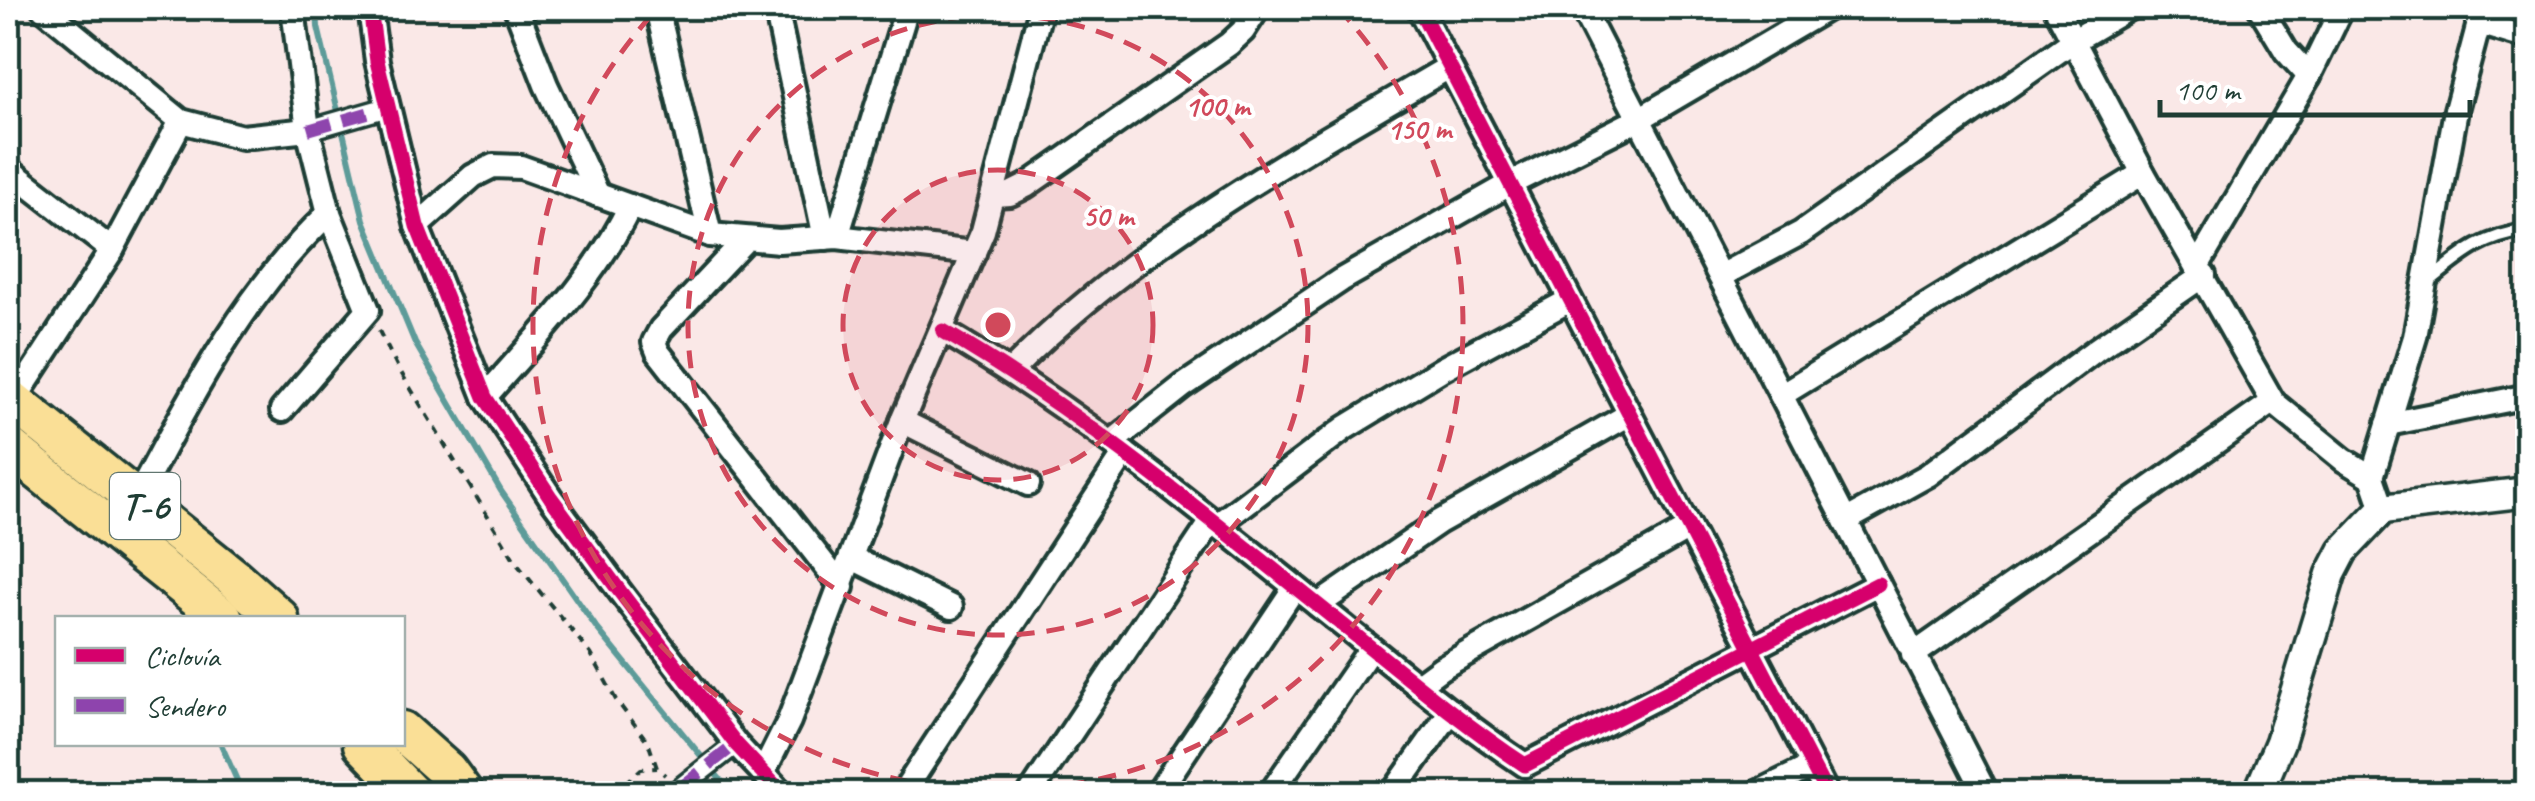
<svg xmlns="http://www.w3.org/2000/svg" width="2535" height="801" viewBox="0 0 2535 801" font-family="Caveat,sans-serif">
	<rect width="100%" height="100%" fill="#fae8e7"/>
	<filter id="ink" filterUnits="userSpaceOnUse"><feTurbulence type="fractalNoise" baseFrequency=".01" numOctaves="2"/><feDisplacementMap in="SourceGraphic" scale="20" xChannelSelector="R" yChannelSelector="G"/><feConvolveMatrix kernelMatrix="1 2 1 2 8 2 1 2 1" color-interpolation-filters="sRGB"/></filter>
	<g filter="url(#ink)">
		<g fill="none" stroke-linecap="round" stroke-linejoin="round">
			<g stroke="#5d9b99" stroke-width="6">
				<path d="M317 8 318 27 364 220 415 343 501 491 596 627 732 794"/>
				<path d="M221 744 243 794"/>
			</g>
			<defs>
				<path id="service" d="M2427 283C2463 254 2481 237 2528 230"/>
				<g id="pedestrian">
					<path d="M308 130 388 107"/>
					<path d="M680 788 736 744"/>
				</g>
				<g id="minor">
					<path d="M43 8 181 121 242 137 308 130"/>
					<path d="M370 8 377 61 417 226 485 397 551 498 618 589 736 744 783 794"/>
					<path d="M516 8 546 85 598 195"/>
					<path d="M657 8 710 235"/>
					<path d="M776 8 825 238"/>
					<path d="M1419 8 1827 794"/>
					<path d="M1582 8 1986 794"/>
					<path d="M2056 8 2143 173 2273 402 2344 460 2372 477 2383 509"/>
					<path d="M2260 8 2286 51 2309 76"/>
					<path d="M2478 23 2528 38"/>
					<path d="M8 169 112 250"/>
					<path d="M994 195 1010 194 1026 186 1229 44 1243 31 1258 8"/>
					<path d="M417 226 473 176 493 166 521 167 710 235 779 241 837 237 974 253"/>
					<path d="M837 237 907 8"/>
					<path d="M746 239 661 329 654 342 658 352 842 587"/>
					<path d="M2198 265 2309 76 2342 8"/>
					<path d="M1720 276 1801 233 2073 41 2129 8"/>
					<path d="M943 331C1089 416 1217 525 1349 630 1406 676 1463 724 1525 765L1878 584"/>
					<path d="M1011 371C1136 243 1296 157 1449 67"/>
					<path d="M1781 395 2143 173"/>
					<path d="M485 397C536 338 596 278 630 206"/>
					<path d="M13 402 112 250 181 121"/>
					<path d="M282 410 368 310 329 213 308 130 293 8"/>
					<path d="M902 421 1028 484"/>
					<path d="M2388 424 2528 396"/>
					<path d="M1112 442 1183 386 1341 280 1510 184 1639 119 1828 8"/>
					<path d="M2372 477 2415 337 2456 110 2483 8"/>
					<path d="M136 500C191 397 243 293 329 213"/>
					<path d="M1845 521 1928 475 2097 349 2204 275"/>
					<path d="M1217 525 1345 428 1442 369 1570 300"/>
					<path d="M852 558 951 607"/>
					<path d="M1318 605 1439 522 1630 414"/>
					<path d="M1913 655 2273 402"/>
					<path d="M1418 685 1441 668 1689 528"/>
					<path d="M763 773 789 721 902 421 983 231 1041 8"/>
					<path d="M902 794 1125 453"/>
					<path d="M1030 794 1212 521"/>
					<path d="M1157 794 1295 587"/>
					<path d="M1270 794 1371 648"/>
					<path d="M1392 794 1451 711"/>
					<path d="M1755 794 1812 766"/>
				</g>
				<path id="tertiary" d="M2258 794 2280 742 2331 574 2343 551 2383 509 2528 492"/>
				<g id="trunk">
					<path d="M8 397 233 577 279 618"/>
					<path d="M8 446 223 618"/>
					<path d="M402 731 447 771 464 794"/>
					<path d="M363 744 411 794"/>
				</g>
			</defs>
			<use href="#service" stroke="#1f3d34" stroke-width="19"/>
			<use href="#pedestrian" stroke="#1f3d34" stroke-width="25"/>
			<use href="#minor" stroke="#1f3d34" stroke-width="30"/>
			<use href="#tertiary" stroke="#1f3d34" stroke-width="35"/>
			<use href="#trunk" stroke="#1f3d34" stroke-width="45"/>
			<g stroke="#1f3d34" stroke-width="4" stroke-dasharray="8 8" stroke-linecap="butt">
				<path d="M379 331 397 366 517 564 591 654 616 700 648 742 657 768 665 775"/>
				<path d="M614 794 641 769 657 768"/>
			</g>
			<use href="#service" stroke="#fff" stroke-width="11"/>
			<use href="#pedestrian" stroke="#fff" stroke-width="18"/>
			<use href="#minor" stroke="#fff" stroke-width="22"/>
			<use href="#tertiary" stroke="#fff" stroke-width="28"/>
			<use href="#trunk" stroke="#fadf96" stroke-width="38"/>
			<g stroke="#8e44ad" stroke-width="12" stroke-dasharray="25 12" stroke-linecap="butt">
				<path d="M308 130 388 107"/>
				<path d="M680 788 736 744"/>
			</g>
			<defs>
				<g id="cycleway">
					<path d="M370 8 377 61 417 226 485 397 551 498 618 589 736 744 783 794"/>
					<path d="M1419 8 1827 794"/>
					<path d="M943 331C1089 416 1217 525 1349 630 1406 676 1463 724 1525 765L1878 584"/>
				</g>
			</defs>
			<use href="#cycleway" stroke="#fff" stroke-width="21"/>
			<use href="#cycleway" stroke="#d6006c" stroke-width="15"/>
		</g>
	</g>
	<circle cx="998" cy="325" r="155" fill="#d1495b" fill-opacity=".12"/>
	<g fill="none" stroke="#d1495b" stroke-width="5" stroke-dasharray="18 12">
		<circle cx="998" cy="325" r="155"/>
		<circle cx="998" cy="325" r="310"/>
		<path d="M1338 8A465 465 0 1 1 658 8"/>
	</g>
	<g text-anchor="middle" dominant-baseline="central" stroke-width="8" stroke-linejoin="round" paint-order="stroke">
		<rect fill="#fff" stroke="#627771" stroke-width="2.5" x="110" y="473" width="70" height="66" rx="8"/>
		<g font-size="38" font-weight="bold" fill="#1f3d34">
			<text x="145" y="506">T-6</text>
		</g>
	</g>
	<circle cx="998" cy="325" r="15" fill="#d1495b" stroke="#fff" stroke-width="5"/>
	<g font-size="30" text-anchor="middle" font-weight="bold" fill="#d1495b" stroke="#fff" stroke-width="8" stroke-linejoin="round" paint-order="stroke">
		<text x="1217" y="116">100 m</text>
		<text x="1419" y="139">150 m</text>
		<text x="1108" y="226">50 m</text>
	</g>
	<rect width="2535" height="801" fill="none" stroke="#fff" stroke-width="40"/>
	<rect x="20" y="20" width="2495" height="761" fill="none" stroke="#1f3d34" stroke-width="4" filter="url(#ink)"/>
	<rect x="55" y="616" width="350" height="130" fill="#ffffff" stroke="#a5b1ae" stroke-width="2.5"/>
	<rect x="75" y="648" width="50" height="15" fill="#d6006c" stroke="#a5b1ae" stroke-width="2.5"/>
	<text x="145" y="666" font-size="30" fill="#1f3d34">Ciclovía</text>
	<rect x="75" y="698" width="50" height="15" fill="#8e44ad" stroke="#a5b1ae" stroke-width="2.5"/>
	<text x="145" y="716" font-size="30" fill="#1f3d34">Sendero</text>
	<path d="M2160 100v15h310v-15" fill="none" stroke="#1f3d34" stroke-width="5"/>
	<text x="2175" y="100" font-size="30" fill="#1f3d34" stroke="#ffffff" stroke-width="8" paint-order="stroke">100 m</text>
</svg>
